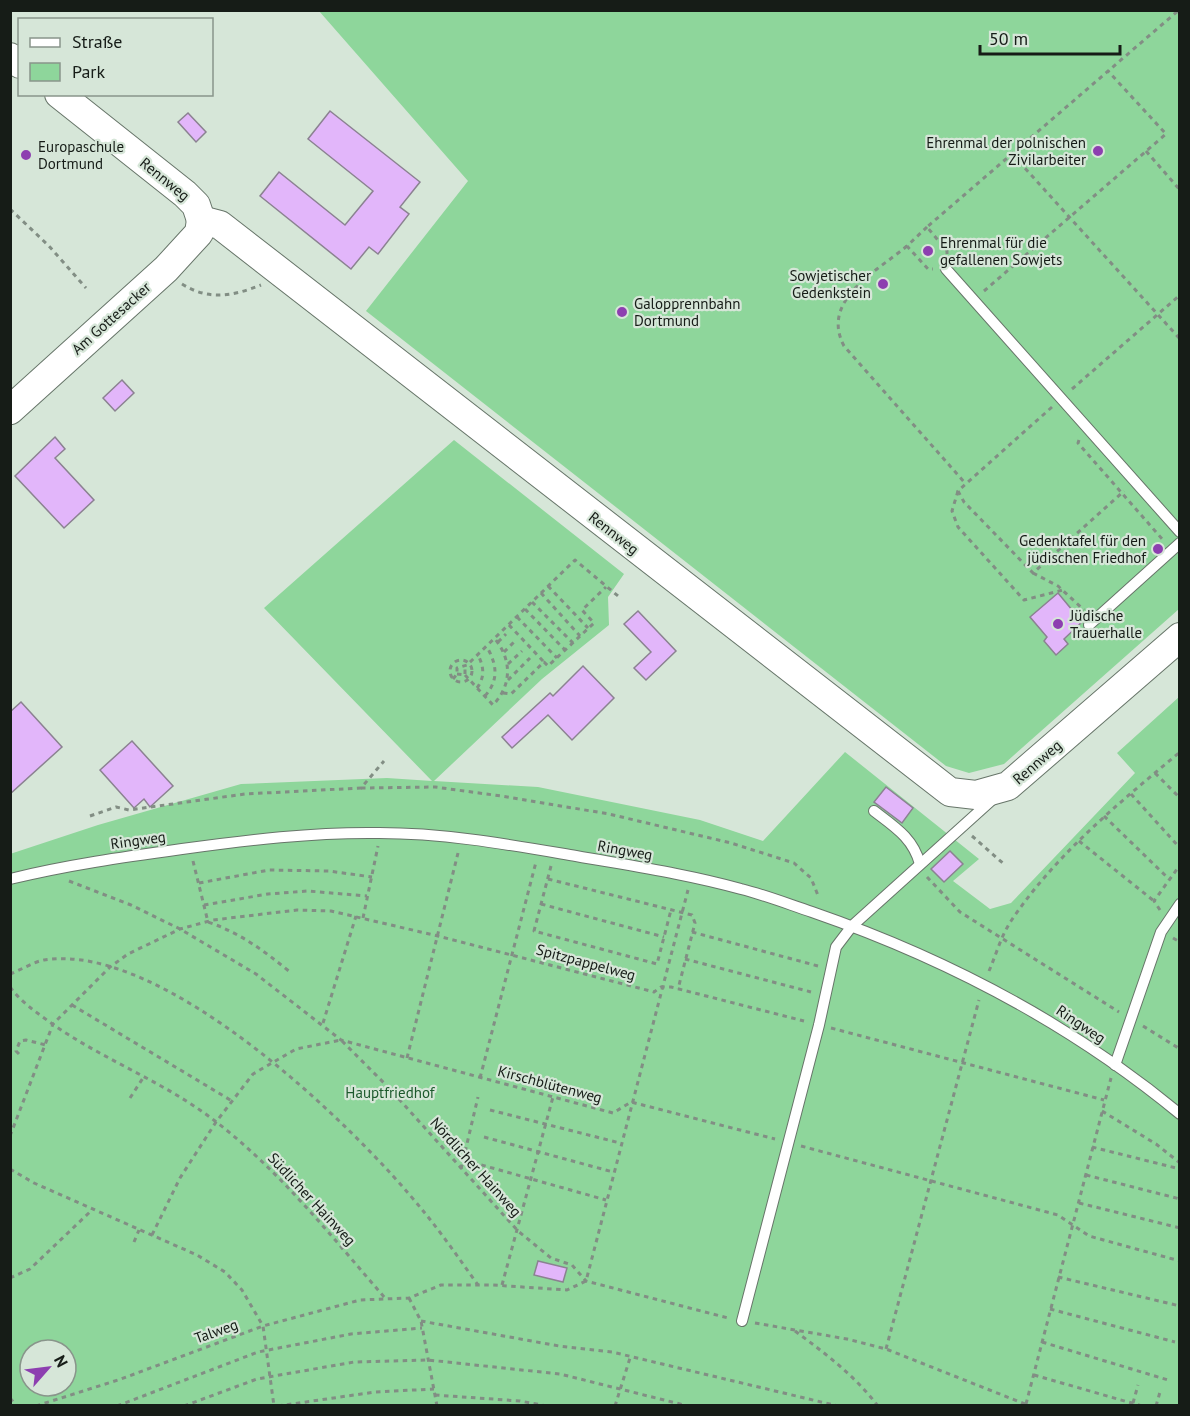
<svg xmlns="http://www.w3.org/2000/svg" width="1190" height="1416" viewBox="0 0 1190 1416" font-family="'PT Sans',sans-serif">
	<rect width="100%" height="100%" fill="#d6e6d8"/>
	<g fill="#8ed69b" fill-rule="evenodd">
		<path d="M319 11H1179V609L1004 764 969 773 946 766 366 311 468 181Z"/>
		<path d="M454 440 624 574 608 597 609 625 542 679 434 781 538 787 700 820 763 841 845 752 979 859 953 881 990 909 1011 903 1135 773 1117 753 1179 697V1405H11L10 854 98 825 241 784 387 778 432 781 264 608ZM30 1350H66V1386H30Z"/>
	</g>
	<g fill="#e2b6fa" stroke="#8b8291" stroke-width="1.5">
		<path d="M330 111 420 182 400 207 409 214 378 254 369 247 351 269 260 196 279 172 345 225 373 191 308 139Z"/>
		<path d="M188 113 206 132 196 142 178 122Z"/>
		<path d="M122 380 134 393 115 411 103 398Z"/>
		<path d="M55 437 65 449 55 458 94 500 64 528 15 476Z"/>
		<path d="M1058 593 1082 622 1064 639 1068 644 1056 655 1044 641 1047 637 1030 617Z"/>
		<path d="M638 611 676 651 646 680 634 668 651 652 624 624Z"/>
		<path d="M583 666 614 698 572 740 548 715 512 748 502 737 550 693 553 696Z"/>
		<path d="M21 702 62 747 10 794V712Z"/>
		<path d="M132 741 173 786 150 807 144 799 134 808 100 770Z"/>
		<path d="M886 787 913 808 902 823 874 802Z"/>
		<path d="M950 851 963 864 944 882 931 869Z"/>
		<path d="M538 1261 567 1268 563 1282 534 1275Z"/>
	</g>
	<g fill="none" stroke-linecap="round" stroke-linejoin="round">
		<defs>
			<g id="lane">
				<path d="M946 269 1180 532"/>
				<path d="M1089 625 1180 543"/>
				<path d="M874 811C895 827 913 838 920 864"/>
				<path d="M10 879C67 865 124 857 182 849 248 840 313 832 379 833 446 833 511 845 576 856 632 866 687 874 741 889 765 895 788 904 812 912 945 958 1071 1024 1180 1114"/>
				<path d="M1115 1065 1161 932 1180 904"/>
				<path d="M742 1321 819 1025 836 947 852 926 994 798"/>
			</g>
			<g id="secondary">
				<path d="M10 57 20 64"/>
				<path d="M59 94 185 194 196 205 201 220"/>
				<path d="M201 220 220 225 950 792 976 795 1008 786 1180 637"/>
				<path d="M10 410 166 269 199 233 201 220"/>
			</g>
		</defs>
		<use href="#lane" stroke="#677569" stroke-width="12"/>
		<use href="#secondary" stroke="#677569" stroke-width="30"/>
		<g stroke="#828e84" stroke-width="3" stroke-dasharray="4.5 4.5" stroke-linecap="butt">
			<path d="M1146 151 1180 190"/>
			<path d="M1013 155 1180 339"/>
			<path d="M10 209 49 246 86 288"/>
			<path d="M927 227 907 246 928 269H933"/>
			<path d="M907 246C876 272 820 300 844 346L965 483"/>
			<path d="M947 254V251L927 227 1179 10"/>
			<path d="M182 284C209 301 233 296 261 285"/>
			<path d="M984 291 1166 134 1108 71"/>
			<path d="M1072 389 1180 295"/>
			<path d="M1052 407 958 491 964 502 1033 573 1124 491"/>
			<path d="M1079 440 1078 443 1163 540"/>
			<path d="M958 491 952 511 958 527 1024 600 1063 590"/>
			<path d="M1033 573 1058 586 1084 610"/>
			<path d="M548 586 588 628"/>
			<path d="M541 593 580 636"/>
			<path d="M532 602 573 643"/>
			<path d="M525 609 565 650"/>
			<path d="M517 617 557 658"/>
			<path d="M509 625 544 662"/>
			<path d="M498 642 506 634"/>
			<path d="M504 652 514 642"/>
			<circle cx="461" cy="671" r="11"/>
			<path d="M508 664 522 651"/>
			<path d="M457 674 465 675V667"/>
			<path d="M465 675 493 705C512 685 512 660 495 639"/>
			<path d="M453 679 457 674V668L467 665 575 560 618 596"/>
			<path d="M508 680 530 658"/>
			<path d="M477 688C485 677 484 667 478 655"/>
			<path d="M503 693 511 694 544 662 548 666 594 623 582 610 606 587"/>
			<path d="M485 696C499 680 497 665 487 647"/>
			<path d="M1155 773 1180 798"/>
			<path d="M361 788 435 787 501 796 609 814 731 843 794 863 811 878 819 898"/>
			<path d="M1131 794 1180 848"/>
			<path d="M90 816 116 807 129 810 245 794 361 788 384 761"/>
			<path d="M1104 816 1169 879"/>
			<path d="M972 836 1005 865"/>
			<path d="M1079 841 1154 901"/>
			<path d="M193 861 208 922C240 933 263 950 290 972"/>
			<path d="M551 866 534 931 657 964 671 910"/>
			<path d="M927 877 960 912 1119 1012"/>
			<path d="M548 879 692 915 695 923 678 989"/>
			<path d="M69 881 131 905 180 929 256 974 341 1040 613 1113 631 1102 775 1139"/>
			<path d="M199 883 269 870 329 871 372 877"/>
			<path d="M541 904 664 937"/>
			<path d="M204 905 268 894 308 891 367 896"/>
			<path d="M1160 910 1154 901 1180 865"/>
			<path d="M363 918 378 846"/>
			<path d="M692 932 818 966"/>
			<path d="M1173 938 1180 942"/>
			<path d="M685 959 811 992"/>
			<path d="M989 971C996 955 1001 936 1011 921 1056 854 1119 803 1180 752"/>
			<path d="M10 974C21 970 33 962 44 960 163 941 354 1125 424 1212 443 1235 460 1260 478 1285"/>
			<path d="M10 987C21 1002 36 1012 51 1023 103 1060 165 1082 215 1121 279 1170 332 1237 385 1298"/>
			<path d="M72 1005 232 1101"/>
			<path d="M323 1023 356 916"/>
			<path d="M1143 1026 1180 1049"/>
			<path d="M831 1028 1104 1100"/>
			<path d="M342 1041 388 1087 518 1231 551 1258 572 1265 586 1281 728 1318"/>
			<path d="M19 1054 16 1051 20 1041 26 1040 46 1045"/>
			<path d="M407 1058 458 853"/>
			<path d="M480 1078 536 862"/>
			<path d="M130 1098 143 1078"/>
			<path d="M490 1110 620 1143"/>
			<path d="M1102 1111 1156 1144 1180 1163"/>
			<path d="M10 1136 53 1024 110 967 128 954 180 929 213 920 297 910 331 911 438 936 654 992 661 987H671L804 1021"/>
			<path d="M484 1137 613 1172"/>
			<path d="M801 1146 1058 1215 1089 1236 1180 1261"/>
			<path d="M1092 1147 1180 1169"/>
			<path d="M464 1160 606 1200"/>
			<path d="M10 1169 34 1183 197 1255 225 1272 242 1290 263 1326 274 1406"/>
			<path d="M461 1169 478 1097"/>
			<path d="M1086 1175 1180 1199"/>
			<path d="M1079 1203 1180 1228"/>
			<path d="M152 1235 180 1178 216 1122 253 1074 296 1049 341 1040"/>
			<path d="M134 1242 139 1230"/>
			<path d="M1058 1277 1180 1306"/>
			<path d="M10 1278 30 1269 93 1209"/>
			<path d="M502 1285 553 1097"/>
			<path d="M10 1292V1373"/>
			<path d="M409 1298 421 1321 437 1406"/>
			<path d="M1050 1309 1175 1342"/>
			<path d="M421 1321 559 1346 612 1352 838 1406"/>
			<path d="M755 1323 847 1339 886 1349 1030 1406"/>
			<path d="M795 1331C826 1354 854 1375 878 1406"/>
			<path d="M1042 1342 1168 1380"/>
			<path d="M886 1349 979 1000"/>
			<path d="M1034 1375 1142 1406"/>
			<path d="M435 1395 520 1401 547 1406"/>
			<path d="M10 1398 17 1406"/>
			<path d="M1133 1403 1138 1385"/>
			<path d="M1026 1404 1111 1078"/>
			<path d="M36 1406 121 1379 263 1326 360 1300 409 1298 441 1285H493L567 1290 586 1281 688 890"/>
			<path d="M117 1406 258 1352 351 1334 422 1328"/>
			<path d="M184 1406 257 1379 354 1362 428 1360 560 1374 688 1406"/>
			<path d="M278 1406 375 1392 434 1389"/>
			<path d="M615 1406 630 1358"/>
			<path d="M1156 1406 1160 1392"/>
		</g>
		<use href="#lane" stroke="#fff" stroke-width="10"/>
		<use href="#secondary" stroke="#fff" stroke-width="28"/>
	</g>
	<g fill="#8d3fb0" stroke="#d6e6d8" stroke-width="2">
		<circle cx="1098" cy="151" r="6"/>
		<circle cx="26" cy="155" r="6"/>
		<circle cx="928" cy="251" r="6"/>
		<circle cx="883" cy="284" r="6"/>
		<circle cx="622" cy="312" r="6"/>
		<circle cx="1158" cy="549" r="6"/>
		<circle cx="1058" cy="624" r="6"/>
	</g>
	<g text-anchor="middle" dominant-baseline="central" stroke-width="4.5" stroke-linejoin="round" paint-order="stroke">
		<g font-size="15" fill="#161c17" stroke="#d6e6d8" text-anchor="start">
			<text x="1086" y="142" text-anchor="end">Ehrenmal der polnischen<tspan x="1086" dy="17">Zivilarbeiter</tspan></text>
			<text x="38" y="146">Europaschule<tspan x="38" dy="17">Dortmund</tspan></text>
			<text x="940" y="242">Ehrenmal für die<tspan x="940" dy="17">gefallenen Sowjets</tspan></text>
			<text x="871" y="275" text-anchor="end">Sowjetischer<tspan x="871" dy="17">Gedenkstein</tspan></text>
			<text x="634" y="303">Galopprennbahn<tspan x="634" dy="17">Dortmund</tspan></text>
			<text x="1146" y="540" text-anchor="end">Gedenktafel für den<tspan x="1146" dy="17">jüdischen Friedhof</tspan></text>
			<text x="1070" y="615">Jüdische<tspan x="1070" dy="17">Trauerhalle</tspan></text>
		</g>
		<g font-size="15" fill="#161c17" stroke="#d6e6d8">
			<text transform="translate(165 179) rotate(39)">Rennweg</text>
			<text transform="translate(111 318) rotate(-42)">Am Gottesacker</text>
			<text transform="translate(614 533) rotate(38)">Rennweg</text>
			<text transform="translate(1037 762) rotate(-41)">Rennweg</text>
			<text transform="translate(138 840) rotate(-8)">Ringweg</text>
			<text transform="translate(625 850) rotate(10)">Ringweg</text>
			<text transform="translate(586 962) rotate(15)">Spitzpappelweg</text>
			<text transform="translate(1081 1024) rotate(34)">Ringweg</text>
			<text transform="translate(550 1084) rotate(15)">Kirschblütenweg</text>
			<text transform="translate(476 1167) rotate(48)">Nördlicher Hainweg</text>
			<text transform="translate(312 1199) rotate(47)">Südlicher Hainweg</text>
			<text transform="translate(216 1331) rotate(-20)">Talweg</text>
		</g>
		<g font-size="15" fill="#1d5a2d" stroke="#d6e6d8">
			<text x="390" y="1092">Hauptfriedhof</text>
		</g>
	</g>
	<rect width="1190" height="1416" fill="none" stroke="#161c17" stroke-width="24"/>
	<rect x="18" y="18" width="195" height="78" fill="#d6e6d8" stroke="#89958b" stroke-width="1.5"/>
	<rect x="30" y="38" width="30" height="9" fill="#ffffff" stroke="#89958b" stroke-width="1.5"/>
	<text x="72" y="48" font-size="18" fill="#161c17">Straße</text>
	<rect x="30" y="63" width="30" height="18" fill="#8ed69b" stroke="#89958b" stroke-width="1.5"/>
	<text x="72" y="78" font-size="18" fill="#161c17">Park</text>
	<g transform="translate(48 1368) rotate(62)"><circle r="28" fill="#d6e6d8" stroke="#89958b" stroke-width="1.5"/>
	<path d="M0-4.5L10 22L0 15L-10 22Z" fill="#8d3fb0"/>
	<text y="-9" font-size="16" font-weight="bold" text-anchor="middle" fill="#161c17">N</text>
	</g>
	<path d="M980 45v9h140v-9" fill="none" stroke="#161c17" stroke-width="3"/>
	<text x="989" y="45" font-size="18" fill="#161c17" stroke="#d6e6d8" stroke-width="4.5" paint-order="stroke">50 m</text>
</svg>
